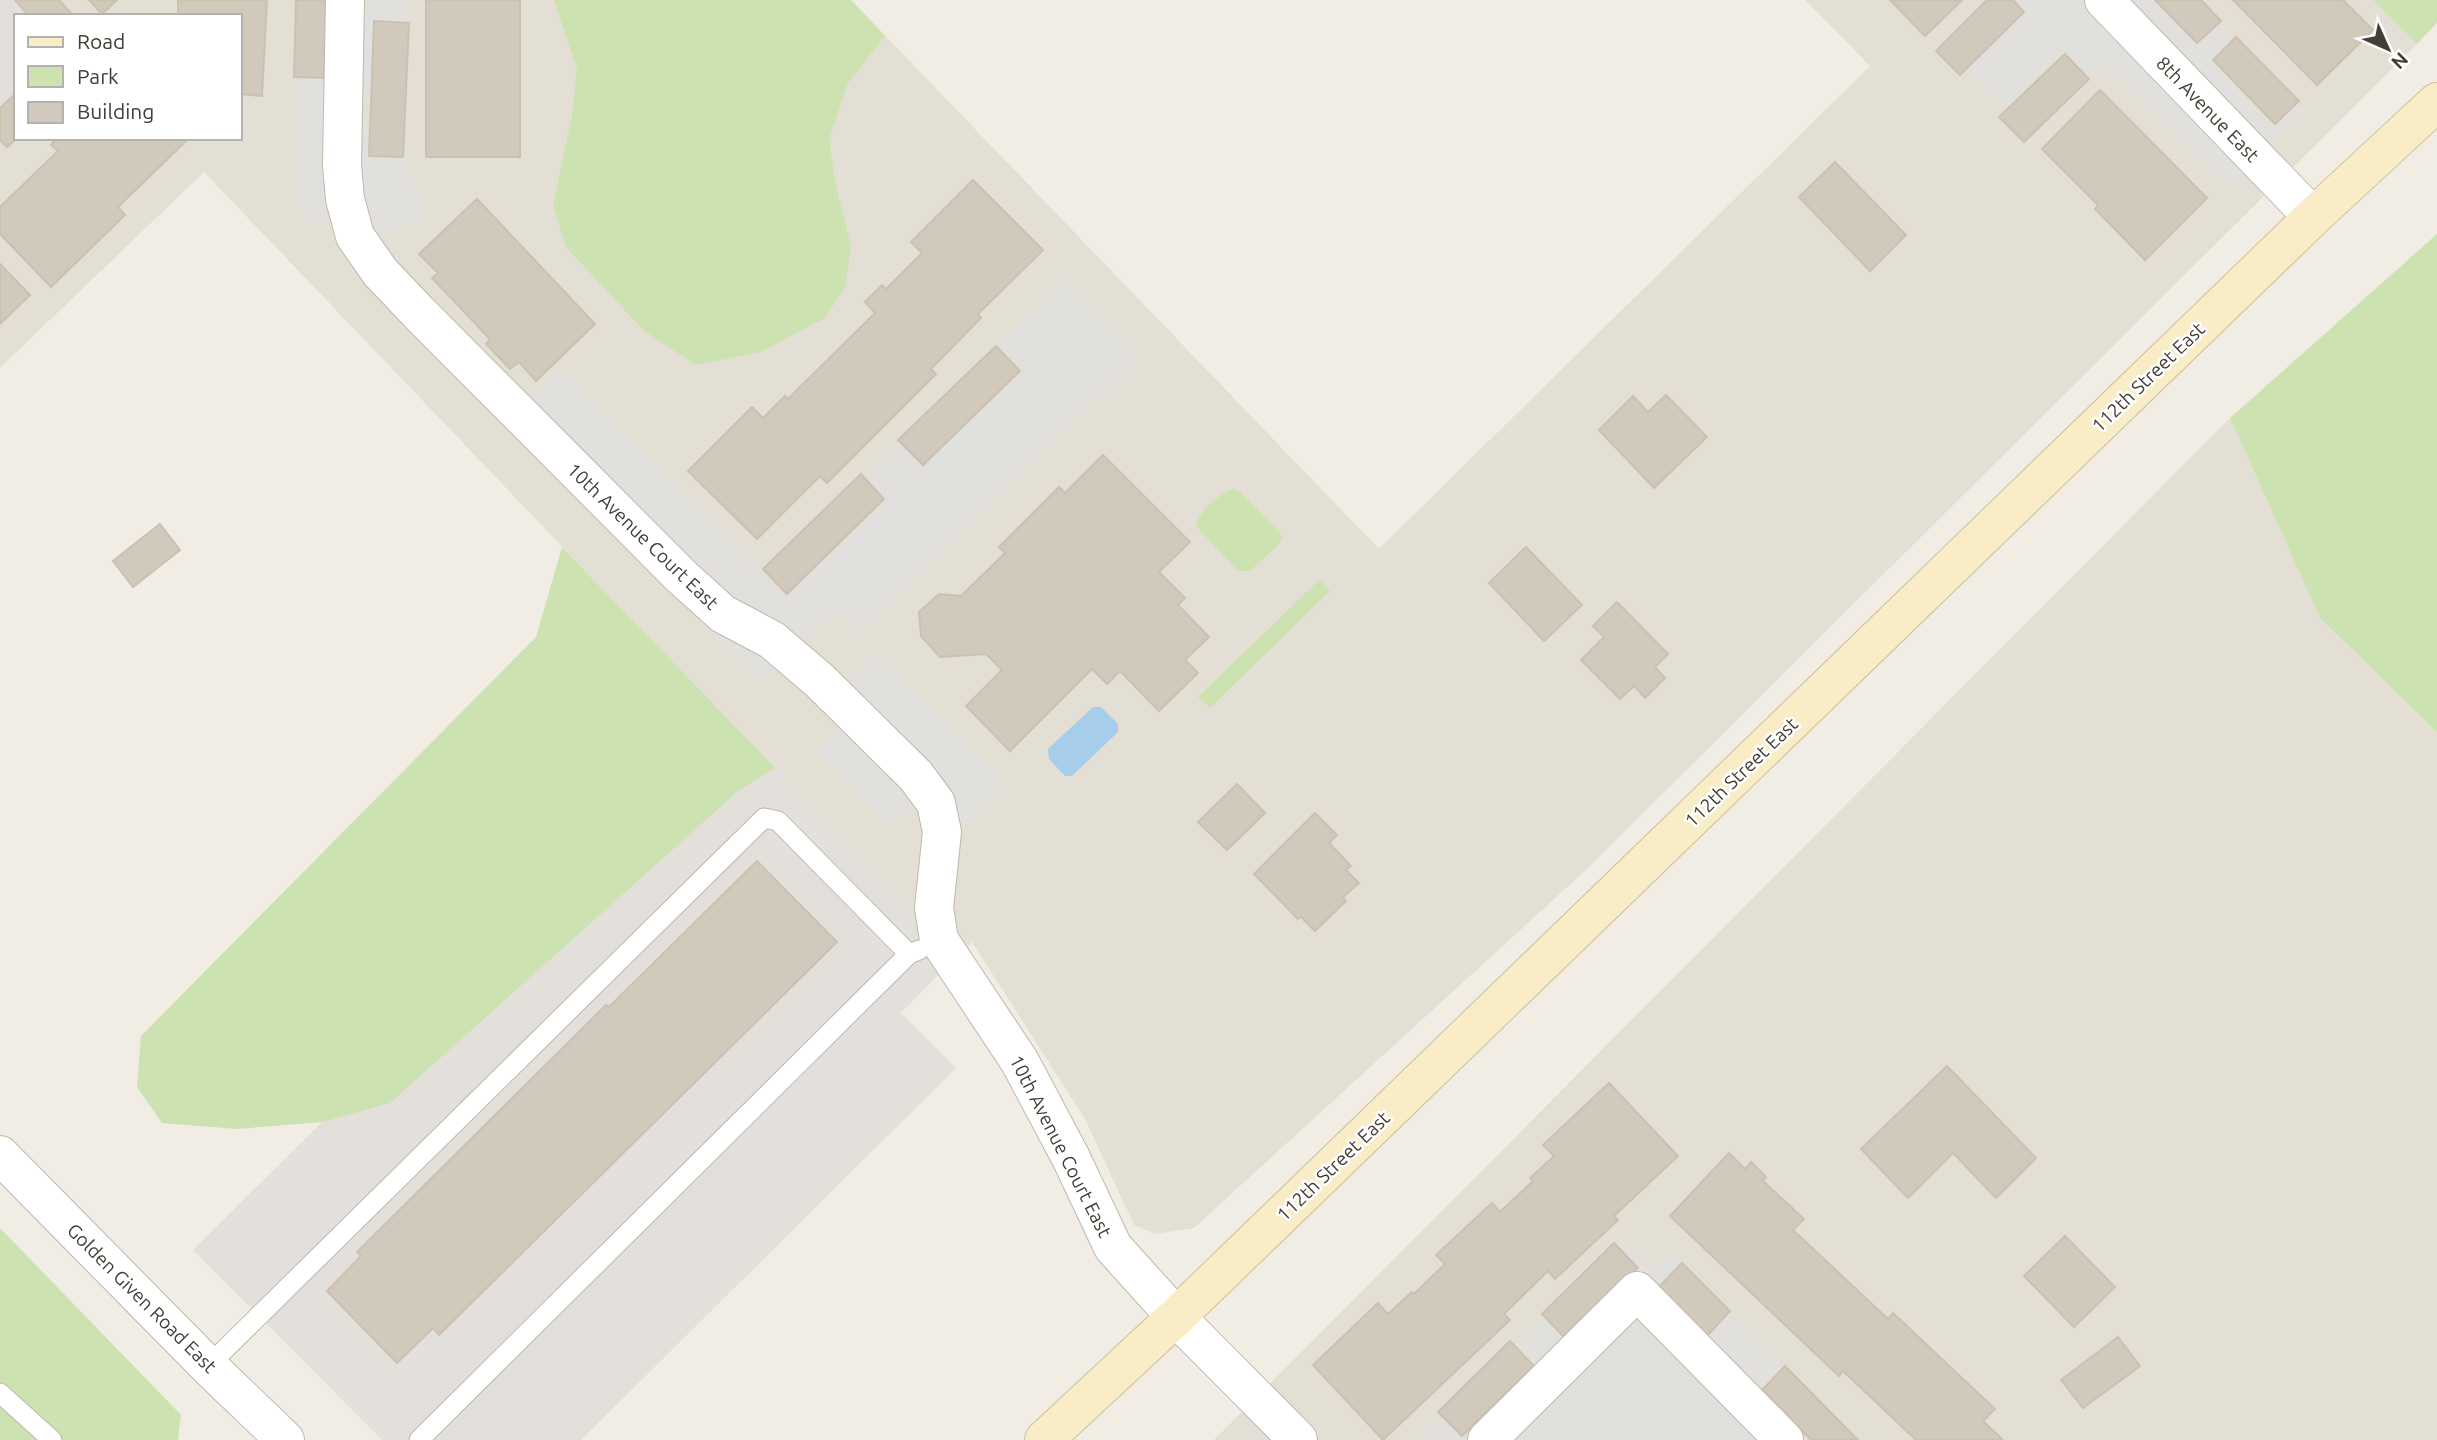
<svg xmlns="http://www.w3.org/2000/svg" width="2437" height="1440" viewBox="0 0 2437 1440" font-family="Ubuntu,sans-serif">
	<rect width="100%" height="100%" fill="#f1ede5"/>
	<g fill="#e4dfd4" fill-rule="evenodd">
		<path d="M0 0H851L1379 549 1870 66 1805 0H2373L2417 44 1587 869 1194 1228 1156 1234 1134 1225 1085 1119 972 942 959 954 728 720 204 172 0 368ZM16 16H240V138H16Z"/>
		<path d="M2230 418 2320 618 2437 732V1440H1214Z"/>
	</g>
	<path fill="#e3dfda" d="M728 720 959 954 901 1013 956 1068 581 1440H382L193 1250Z"/>
	<g fill="#cce2b1">
		<path d="M554 0H851L885 36 848 83 829 139 835 182 851 246 845 287 825 318 760 352 696 365 644 331 566 247 553 205 572 116 577 69Z"/>
		<path d="M2373 0H2437V23L2417 44Z"/>
		<path d="M2437 234V732L2320 618 2230 418Z"/>
		<path d="M1232 489 1240 492 1281 534 1282 538 1278 545 1250 571H1239L1234 567 1196 526C1198 512 1219 494 1232 489Z"/>
		<path d="M562 547 775 768 738 791 390 1103 322 1122 237 1129 162 1123 137 1087 141 1036 536 637Z"/>
		<path d="M1319 580 1330 591 1210 708 1198 697Z"/>
		<path d="M0 1228 181 1415 178 1440H0Z"/>
	</g>
	<g fill="#e2e0dd">
		<path d="M0 0H57L72 16H16V131L0 146Z"/>
		<path d="M299 0H410L407 161 428 218 345 251 331 216 307 227 296 198Z"/>
		<path d="M2001 0H2196L2305 112 2228 187 2106 62 2030 135 1949 52Z"/>
		<path d="M1067 279 1142 356 860 631 839 609 761 685 507 423 562 369 762 574Z"/>
		<path d="M879 652 1008 786 948 844 911 806 889 827 816 751 841 726 822 707Z"/>
		<path d="M1621 1242 1649 1270 1670 1249 1856 1440H1418Z"/>
	</g>
	<path fill="#a6cde9" d="M1093 707H1101L1118 724V732L1072 776H1065L1049 759 1048 749Z"/>
	<g fill="#d1c9bc" stroke="#cbc1b0" stroke-width="2">
		<path d="M15 0H59L71 13 67 16H29Z"/>
		<path d="M89 0H117L102 14Z"/>
		<path d="M178 0H267L262 96 240 94V16H178Z"/>
		<path d="M296 0H326L324 78 294 77Z"/>
		<rect x="426" y="0" width="94" height="157"/>
		<path d="M1890 0H1962L1925 36Z"/>
		<path d="M1987 0H2013L2024 12 1960 75 1936 51Z"/>
		<path d="M2155 0H2201L2221 21 2197 43Z"/>
		<path d="M2233 0H2343L2373 30 2317 85Z"/>
		<path d="M374 21 409 23 403 157 369 156Z"/>
		<path d="M2236 37 2299 101 2275 124 2213 60Z"/>
		<path d="M2065 54 2089 79 2024 142 1999 117Z"/>
		<path d="M2100 90 2207 198 2145 260 2095 209 2098 205 2042 149Z"/>
		<path d="M16 93 17 138 7 147 0 140V108Z"/>
		<path d="M57 138H184L186 141 118 207 125 215 51 287 0 234V207L58 151 51 145Z"/>
		<path d="M1835 162 1906 235 1870 271 1799 197Z"/>
		<path d="M973 180 1043 250 978 314 981 318 931 369 936 374 827 483 820 476 757 539 688 471 752 407 763 418 785 396 788 399 875 313 865 302 882 285 886 289 922 253 911 242Z"/>
		<path d="M477 199 595 324 536 381 519 362 510 369 486 344 490 339 432 278 438 273 419 254Z"/>
		<path d="M0 264 30 295 0 324Z"/>
		<path d="M996 346 1020 371 923 465 898 440Z"/>
		<path d="M1666 395 1707 437 1654 488 1599 430 1633 396 1648 412Z"/>
		<path d="M1103 455 1190 542 1159 572 1185 598 1178 605 1209 637 1185 660 1198 673 1159 711 1120 671 1107 684 1092 669 1010 751 966 706 1002 670 986 654 940 657 921 636 919 612 939 594 961 596 1005 553 999 547 1059 487 1065 493Z"/>
		<path d="M861 474 884 499 787 594 763 569Z"/>
		<path d="M160 524 180 550 133 587 113 561Z"/>
		<path d="M1526 547 1582 605 1544 641 1489 583Z"/>
		<path d="M1617 602 1668 654 1655 667 1665 678 1645 698 1634 686 1620 699 1581 660 1604 637 1593 626Z"/>
		<path d="M1237 784 1265 813 1227 850 1198 822Z"/>
		<path d="M1315 813 1337 835 1329 843 1351 866 1346 870 1359 883 1343 897 1346 901 1315 931 1301 917 1298 919 1254 874Z"/>
		<path d="M757 861 837 942 439 1335 433 1328 397 1363 327 1291 361 1256 357 1252 606 1005 609 1007Z"/>
		<path d="M1947 1066 2036 1158 1996 1198 1953 1153 1908 1198 1861 1149Z"/>
		<path d="M1609 1083 1678 1156 1614 1216 1618 1220 1555 1279 1548 1271 1504 1314 1510 1320 1383 1440 1313 1365 1378 1303 1388 1314 1412 1292 1414 1294 1445 1264 1436 1255 1492 1203 1500 1212 1533 1181 1530 1178 1554 1156 1543 1145Z"/>
		<path d="M1729 1153 1745 1169 1751 1162 1766 1177 1763 1181 1804 1219 1793 1230 1888 1319 1893 1313 1995 1409 1983 1421 2003 1440H1916L1843 1371 1839 1376 1670 1216Z"/>
		<path d="M2065 1236 2115 1287 2074 1327 2024 1276Z"/>
		<path d="M1614 1243 1638 1268 1565 1338 1542 1314Z"/>
		<path d="M1682 1263 1730 1311 1707 1336 1658 1288Z"/>
		<path d="M2118 1337 2140 1366 2083 1408 2061 1380Z"/>
		<path d="M1510 1341 1534 1366 1462 1436 1438 1412Z"/>
		<path d="M1785 1366 1858 1440H1811L1762 1390Z"/>
	</g>
	<g fill="none" stroke-linecap="round" stroke-linejoin="round">
		<defs>
			<g id="service">
				<path d="M208 1366 764 818 778 821 909 954"/>
				<path d="M0 1393 52 1440"/>
				<path d="M419 1440 909 954 919 950"/>
			</g>
			<g id="minor">
				<path d="M345 0 342 165 345 199 355 236 380 272 419 313 682 577 723 614 772 640 820 681 916 776 936 803 942 832 934 908 939 940 1020 1062 1071 1158 1113 1247 1176 1317 1298 1440"/>
				<path d="M2104 0 2313 217"/>
				<path d="M1487 1440 1637 1291 1784 1440"/>
			</g>
			<path id="tertiary" d="M0 1155 208 1366 285 1440"/>
			<path id="secondary" d="M1044 1440 1176 1317 2313 217 2437 102"/>
		</defs>
		<use href="#service" stroke="#beb8ac" stroke-width="21"/>
		<use href="#minor" stroke="#beb8ac" stroke-width="40"/>
		<use href="#tertiary" stroke="#beb8ac" stroke-width="40"/>
		<use href="#secondary" stroke="#cdc098" stroke-width="40"/>
		<use href="#service" stroke="#fff" stroke-width="19"/>
		<use href="#minor" stroke="#fff" stroke-width="38"/>
		<use href="#tertiary" stroke="#fff" stroke-width="38"/>
		<use href="#secondary" stroke="#f9edc7" stroke-width="38"/>
	</g>
	<g text-anchor="middle" dominant-baseline="central" stroke-width="5" stroke-linejoin="round" paint-order="stroke">
		<g font-size="19" fill="#433d35" stroke="#fff">
			<text transform="translate(2208 109) rotate(46)">8th Avenue East</text>
			<text transform="translate(2148 377) rotate(-44)">112th Street East</text>
			<text transform="translate(643 536) rotate(44)">10th Avenue Court East</text>
			<text transform="translate(1741 772) rotate(-44)">112th Street East</text>
			<text transform="translate(1061 1146) rotate(63)">10th Avenue Court East</text>
			<text transform="translate(1333 1166) rotate(-44)">112th Street East</text>
			<text transform="translate(142 1298) rotate(45)">Golden Given Road East</text>
		</g>
	</g>
	<rect x="14" y="14" width="228" height="126" fill="#ffffff" stroke="#b4b1ae" stroke-width="2"/>
	<rect x="28" y="37" width="35" height="10" fill="#f9edc7" stroke="#b4b1ae" stroke-width="2"/>
	<text x="77" y="49" font-size="21" fill="#433d35">Road</text>
	<rect x="28" y="66" width="35" height="21" fill="#cce2b1" stroke="#b4b1ae" stroke-width="2"/>
	<text x="77" y="84" font-size="21" fill="#433d35">Park</text>
	<rect x="28" y="102" width="35" height="21" fill="#d1c9bc" stroke="#b4b1ae" stroke-width="2"/>
	<text x="77" y="119" font-size="21" fill="#433d35">Building</text>
	<g transform="translate(2388 49) rotate(135)" stroke="#ffffff" stroke-width="5" paint-order="stroke">
	<path d="M0-5L12 26L0 18L-12 26Z" fill="#433d35"/>
	<text y="-10" font-size="19" font-weight="bold" text-anchor="middle" fill="#433d35">N</text>
	</g>
</svg>
